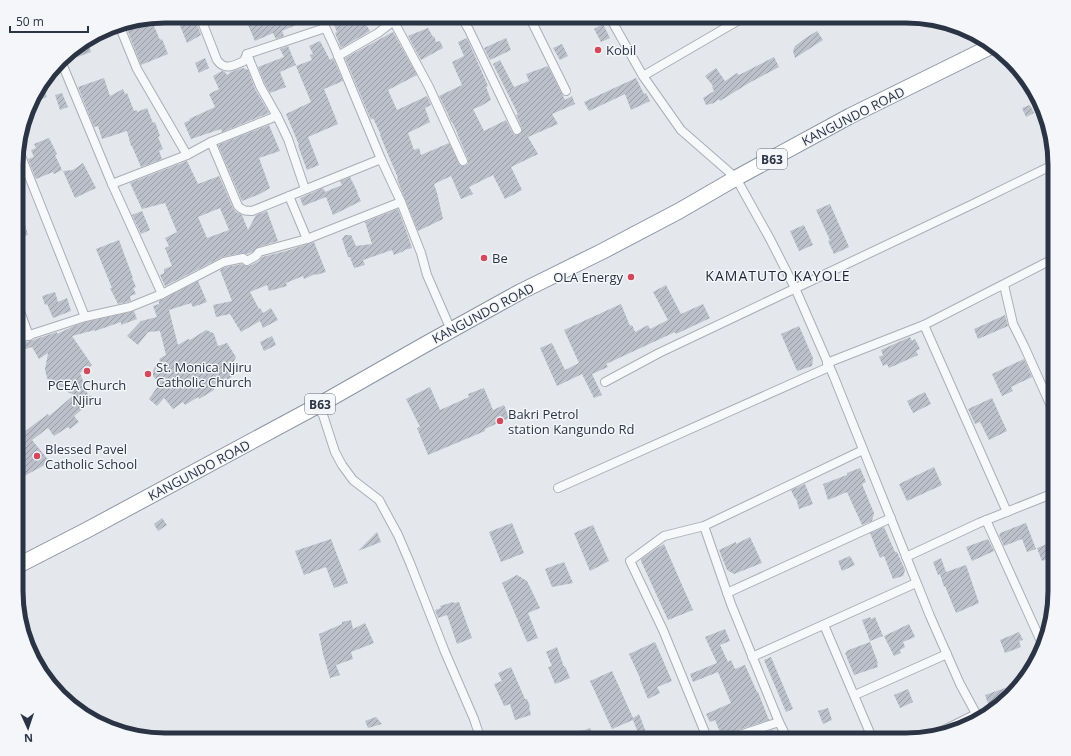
<svg xmlns="http://www.w3.org/2000/svg" width="1071" height="756" viewBox="0 0 1071 756" font-family="'Open Sans',sans-serif">
	<defs>
		<pattern id="building-hatch" width="6" height="6" patternUnits="userSpaceOnUse"><rect width="6" height="6" fill="#bbc0ca"/><path d="M-1 1l2-2M0 6l6-6M5 7l2-2" fill="none" stroke="#989da6"/></pattern>
	</defs>
	<rect width="100%" height="100%" fill="#e4e7ec"/>
	<g fill="url(#building-hatch)" fill-rule="evenodd">
		<path d="M176 16H188L190 22 194 19 196 22 201 35 187 43Z"/>
		<path d="M206 16H227L209 24Z"/>
		<path d="M244 16H315V17L282 31 284 36 276 39 273 33 255 41Z"/>
		<path d="M330 16H361L370 31 341 48 335 33 337 32Z"/>
		<path d="M151 19 160 40 162 39 168 54 141 65 125 24Z"/>
		<path d="M603 24 610 38 601 42 594 29Z"/>
		<path d="M428 28 433 37 434 36 436 42 440 41 443 48 421 60 408 36Z"/>
		<path d="M817 31 823 40 795 58 793 51 795 46 807 37Z"/>
		<path d="M393 32 417 75 388 90 397 110 427 96 431 105 425 108 430 122 408 133 414 150 419 148 421 155 449 143 460 165 463 166 468 164V159L459 138 456 130 452 122H451L448 114 439 96 462 85 452 62 464 56 458 42 467 38 488 86 486 87 491 100 481 106 473 109 484 131 506 120 512 132 514 135H519L522 131V128L516 115 518 114 493 64 500 60 514 87 529 81 526 74 548 66 565 100 572 96 575 104 552 114 558 124 528 137 538 154 511 167 522 190 505 199 493 175 469 187 473 194 461 199 451 176 434 184 437 193 443 219 418 231 397 179 398 178 387 152 380 135H381L373 118 371 120 345 58Z"/>
		<path d="M506 38 511 50 490 60 484 48Z"/>
		<path d="M87 40 91 52 67 61 64 56 67 53Z"/>
		<path d="M320 41 330 60 333 58 343 81 324 89 338 124 308 137 319 165 307 170 298 146 299 145 286 114 311 102 296 66 312 60 310 55 313 54 309 46Z"/>
		<path d="M562 44 568 56 560 60 553 48Z"/>
		<path d="M288 46 296 65 280 72 286 87 270 93 265 84 258 67 284 57 280 49Z"/>
		<path d="M774 57 779 67 749 83 720 101 719 99 714 103 706 105 703 98 714 91 712 87 713 86 705 76 716 68 725 81 737 73 739 75Z"/>
		<path d="M205 58 209 68 199 73 195 63Z"/>
		<path d="M243 68 248 70 255 89 269 113 222 132 221 129 191 139 184 123 190 120 189 119 215 107 209 94 219 89 213 76 222 71 225 72 227 75 231 72Z"/>
		<path d="M104 78 110 96 123 89 125 94 127 93 134 111 137 110V112L147 108 153 123 155 122 160 136 158 137 163 149 159 151 162 159 141 167 132 146H131L127 131 102 139 98 126 94 127 78 87Z"/>
		<path d="M636 78 644 94 646 93 650 101 631 110 625 94 589 111 584 102Z"/>
		<path d="M42 85 47 97 30 104 31 99Z"/>
		<path d="M62 93 68 107 60 110 55 95Z"/>
		<path d="M1030 105 1034 113 1026 117 1022 108Z"/>
		<path d="M269 125 280 151 259 158 270 188 260 194 242 201 218 145Z"/>
		<path d="M49 138 57 154 55 155 62 170 54 174 53 172 36 179 28 159 34 157 31 150 36 148 34 144Z"/>
		<path d="M187 161 198 184 219 176 233 208 236 212 242 215 248 230 256 215 267 211 278 241 258 247 252 252 247 254 242 253 222 257 165 286 160 275 164 273V269L172 266 165 248 169 246 165 238 177 232 165 203 142 209 130 183ZM220 208 229 230 207 238 198 217Z"/>
		<path d="M83 163 96 188 75 198 63 171 73 170Z"/>
		<path d="M350 177 358 193H357L361 201 333 215 326 197 303 206 300 198 323 188 325 192 342 185 340 181Z"/>
		<path d="M830 204 849 247 834 254 828 241 830 240 816 210Z"/>
		<path d="M398 209 408 236 412 248 404 250V251L394 255 392 250 363 260 365 265 354 268 350 257H348L342 239 345 235H351L356 246 372 244 365 222Z"/>
		<path d="M142 211 150 230 141 234 132 215Z"/>
		<path d="M25 225 28 235 17 238V228Z"/>
		<path d="M804 225 813 245 799 251 790 231Z"/>
		<path d="M119 240 133 278H132L136 287 133 288 136 294 130 296 131 301 118 304 110 288H112L96 249Z"/>
		<path d="M314 242 326 272 316 275 315 274 304 279 303 276 286 283 287 286 269 291 267 285 250 292 259 309 260 308 263 313 271 308 278 320 263 328 260 321 241 332 230 314 216 317 213 305 232 301 220 270 226 267 242 264 246 266H249L259 261 262 257 286 251Z"/>
		<path d="M198 281 207 302 193 307 191 303 169 310 178 345 188 339 190 340 206 330 213 333 214 334 218 346 227 343 236 357 231 367 234 370 232 377 215 387 214 390 199 399 198 397 185 405 183 402 173 409 164 398 157 406 149 399 160 383 153 376V370L160 360 159 359 166 355 160 331 148 332 138 345 127 336 141 321 157 317 153 306 159 304V301Z"/>
		<path d="M666 285 681 314 703 304 710 318 676 334 675 332 606 364 608 367 592 374 602 395 594 398 582 374 557 386 540 348 552 343 565 370 579 363 564 330 621 304 630 326 632 325 635 332 648 325 650 329 668 320 653 292Z"/>
		<path d="M55 292 58 302 67 298 71 311 53 318 47 304 45 305 42 296Z"/>
		<path d="M134 311 137 319 121 325V322L95 331V330L72 336 92 365 80 373 88 395 96 398 74 416 79 422 70 429 68 427 54 436 48 428 32 440 50 462 17 480V437L48 414 49 416 74 395 53 385 47 378 45 369 48 353 39 359 32 347 17 352V344L30 341 57 332V334L74 326 86 322Z"/>
		<path d="M1005 315 1008 326 978 339 974 329Z"/>
		<path d="M799 326 813 358 812 366 797 371 781 334Z"/>
		<path d="M272 336 276 345 264 351 260 342Z"/>
		<path d="M910 337 912 341 915 339 920 349 916 351 918 355 889 368 887 364 883 366 879 357 883 355 881 350Z"/>
		<path d="M1024 359 1032 377 1011 387 1013 391 1002 396 992 374Z"/>
		<path d="M430 387 440 410 469 397 468 394 484 388 493 410 504 405 509 418 485 429V431L428 455 417 428 420 427 406 399Z"/>
		<path d="M925 392 931 404 913 413 907 401Z"/>
		<path d="M992 398 1007 431 989 440 980 422 975 424 968 409Z"/>
		<path d="M934 467 942 485 907 501 899 484Z"/>
		<path d="M860 468 866 482 862 484 874 513 872 521 862 525 847 492 828 500 823 484 847 475V473Z"/>
		<path d="M805 484 813 504 799 509 796 498 795 499 791 490Z"/>
		<path d="M162 518 167 525 158 531 154 524Z"/>
		<path d="M512 523 524 553 501 562 489 532Z"/>
		<path d="M1026 523 1036 549 1027 552 1022 539 1004 546 999 535 1000 534V533Z"/>
		<path d="M593 525 609 561 590 571 574 533Z"/>
		<path d="M884 527 895 552H897L905 570 903 576 893 579 884 556 880 558 870 533Z"/>
		<path d="M377 532 381 542 358 551Z"/>
		<path d="M750 537 762 563 734 574 727 570 719 550 736 542V544Z"/>
		<path d="M331 539 339 560 348 583 334 588 326 567 304 575 295 551Z"/>
		<path d="M988 539 994 551 972 561 966 547Z"/>
		<path d="M1055 541V556L1042 561 1037 548Z"/>
		<path d="M664 544 693 610 668 620 641 561V559L659 547Z"/>
		<path d="M850 556 855 565 842 571 838 561Z"/>
		<path d="M941 558 946 572 938 575 933 562Z"/>
		<path d="M564 562 573 583 552 587 545 569Z"/>
		<path d="M966 565 979 603 956 613 945 586 944 587 940 574Z"/>
		<path d="M517 575 527 581 540 608 528 613 538 638 527 642 502 583Z"/>
		<path d="M453 602 454 603 459 602 472 638 457 644 447 615 438 618 435 610 441 608 440 606Z"/>
		<path d="M870 617 871 619 875 617 883 636 870 641 862 620Z"/>
		<path d="M351 620 353 629 365 623 374 643 351 652 353 659 336 665 340 675 330 678 323 654 319 634 342 624V622Z"/>
		<path d="M909 624 915 637 903 642 905 647 900 650 901 653 894 656 884 636Z"/>
		<path d="M725 629 730 641 720 645 728 662 731 660 735 669 745 665 757 692H758L769 720 725 734 724 731 720 732 715 720 710 722 706 714 731 703 718 672 693 682 690 674 717 663 705 637Z"/>
		<path d="M1019 632 1023 640 1019 641 1021 647 1005 653 1000 640Z"/>
		<path d="M655 642 672 681 657 687 660 693 648 699 640 680V678L629 654Z"/>
		<path d="M870 642 878 663 877 664 878 667 854 675 845 653 847 652 846 651Z"/>
		<path d="M557 647 564 667 565 666 570 678 555 684 548 667 552 666 546 652Z"/>
		<path d="M771 657 793 709 786 712 764 660Z"/>
		<path d="M511 667 525 699H527L530 706 529 707 531 715 515 720 510 704 504 706 494 684 502 681 498 673Z"/>
		<path d="M612 671 633 718 639 714 649 740H641L633 720 612 729 590 681Z"/>
		<path d="M1022 682 1023 683 990 709 985 695Z"/>
		<path d="M908 689 913 702 900 708 894 695Z"/>
		<path d="M828 708 832 720 823 724 818 711Z"/>
		<path d="M376 717 382 724 368 728 365 721Z"/>
		<path d="M590 728 595 740H556L581 730 582 731Z"/>
		<path d="M773 730 775 734 760 740H755L753 736Z"/>
	</g>
	<g fill="none" stroke-linecap="round" stroke-linejoin="round">
		<defs>
			<g id="street">
				<path d="M198 16 201 19 217 60C225 71 233 66 244 61L247 54 325 28"/>
				<path d="M320 16 334 46 381 159 401 202 421 253 427 275 451 330"/>
				<path d="M461 16 469 30 517 130"/>
				<path d="M529 16 566 91"/>
				<path d="M609 16 643 76 681 130 736 178 770 239 795 288 834 377 930 616 960 684 979 719"/>
				<path d="M393 20 429 87 440 111 463 161"/>
				<path d="M119 25 137 69 187 155"/>
				<path d="M247 54 260 86 277 116 288 139 305 189"/>
				<path d="M338 56 378 33 400 16"/>
				<path d="M61 61 112 184 162 294"/>
				<path d="M643 76 746 16"/>
				<path d="M211 142 277 116"/>
				<path d="M17 146 85 317"/>
				<path d="M112 184 187 155 211 142 238 206C243 211 246 211 252 211L381 159"/>
				<path d="M289 196 307 239"/>
				<path d="M1004 285 1013 324 1024 346 1055 415"/>
				<path d="M17 303 29 336"/>
				<path d="M924 325 1007 512"/>
				<path d="M17 339 85 317 130 307 162 294 224 262 243 258 247 261 256 256 259 252 307 239 401 202"/>
				<path d="M827 363 924 325 1055 258"/>
				<path d="M605 382 659 353 973 204 1055 164"/>
				<path d="M317 406 323 415 335 452 342 465 353 480 379 500 398 535 410 563 445 652 474 719 481 740"/>
				<path d="M558 488 829 367"/>
				<path d="M1055 492 1049 495 1055 506"/>
				<path d="M986 520 1044 648"/>
				<path d="M704 526 664 536 630 561 663 630 708 740"/>
				<path d="M906 557 979 523 1049 495"/>
				<path d="M727 593 891 518"/>
				<path d="M824 625 873 740"/>
				<path d="M752 657 916 583"/>
				<path d="M855 695 947 654"/>
				<path d="M940 732 976 714"/>
				<path d="M724 740 779 722"/>
				<path d="M788 740 779 722 731 604 704 526 863 450"/>
			</g>
			<path id="highway" d="M17 566 87 530 317 406 426 344 520 292 603 251 679 211 736 178 850 116 994 45"/>
		</defs>
		<use href="#street" stroke="#a9aeb7" stroke-width="10"/>
		<use href="#highway" stroke="#8b94a3" stroke-width="17"/>
		<use href="#street" stroke="#f7f8fa" stroke-width="8"/>
		<use href="#highway" stroke="#fff" stroke-width="15"/>
	</g>
	<g fill="#d1495b" stroke="#f4f6f9" stroke-width="1.5">
		<circle cx="598" cy="50" r="4"/>
		<circle cx="484" cy="258" r="4"/>
		<circle cx="631" cy="277" r="4"/>
		<circle cx="87" cy="371" r="4"/>
		<circle cx="148" cy="374" r="4"/>
		<circle cx="500" cy="421" r="4"/>
		<circle cx="37" cy="456" r="4"/>
	</g>
	<g text-anchor="middle" dominant-baseline="central" stroke-width="3" stroke-linejoin="round" paint-order="stroke">
		<g fill="#f4f6f9" stroke="#676e7b" stroke-width="1">
			<rect x="757" y="149" width="30" height="20" rx="3"/>
			<rect x="305" y="394" width="30" height="20" rx="3"/>
		</g>
		<g font-size="12" font-weight="bold" fill="#2b3445">
			<text x="772" y="159">B63</text>
			<text x="320" y="404">B63</text>
		</g>
		<g font-size="13" fill="#2b3445" stroke="#f4f6f9" text-anchor="start">
			<text x="606" y="50">Kobil</text>
			<text x="492" y="258">Be</text>
			<text x="623" y="277" text-anchor="end">OLA Energy</text>
			<text x="156" y="367">St. Monica Njiru<tspan x="156" dy="15">Catholic Church</tspan></text>
			<text x="87" y="385" text-anchor="middle">PCEA Church<tspan x="87" dy="15">Njiru</tspan></text>
			<text x="508" y="414">Bakri Petrol<tspan x="508" dy="15">station Kangundo Rd</tspan></text>
			<text x="45" y="449">Blessed Pavel<tspan x="45" dy="15">Catholic School</tspan></text>
		</g>
		<g font-size="13" fill="#2b3445" stroke="#f4f6f9">
			<text transform="translate(853 116) rotate(-27)">KANGUNDO ROAD</text>
			<text transform="translate(483 313) rotate(-28)">KANGUNDO ROAD</text>
			<text transform="translate(199 470) rotate(-28)">KANGUNDO ROAD</text>
		</g>
		<g font-size="14" letter-spacing="1" fill="#1d2536" stroke="#f4f6f9">
			<text x="778" y="275">KAMATUTO KAYOLE</text>
		</g>
	</g>
	<path d="M0 0H1071V756H0ZM165 23H906A142 142 0 0 1 1048 165V591A142 142 0 0 1 906 733H165A142 142 0 0 1 23 591V165A142 142 0 0 1 165 23Z" fill="#f4f6f9" fill-rule="evenodd"/>
	<path fill="none" stroke="#2b3445" stroke-width="5" d="M165 23H906A142 142 0 0 1 1048 165V591A142 142 0 0 1 906 733H165A142 142 0 0 1 23 591V165A142 142 0 0 1 165 23Z"/>
	<g transform="translate(28 728) rotate(177)" stroke="#f4f6f9" stroke-width="3" paint-order="stroke">
	<path d="M0-3L7 15L0 10L-7 15Z" fill="#2b3445"/>
	<text y="-6" font-size="11" font-weight="bold" text-anchor="middle" fill="#2b3445">N</text>
	</g>
	<path d="M10 26v6h78v-6" fill="none" stroke="#2b3445" stroke-width="2"/>
	<text x="16" y="26" font-size="12" fill="#2b3445" stroke="#f4f6f9" stroke-width="3" paint-order="stroke">50 m</text>
</svg>
